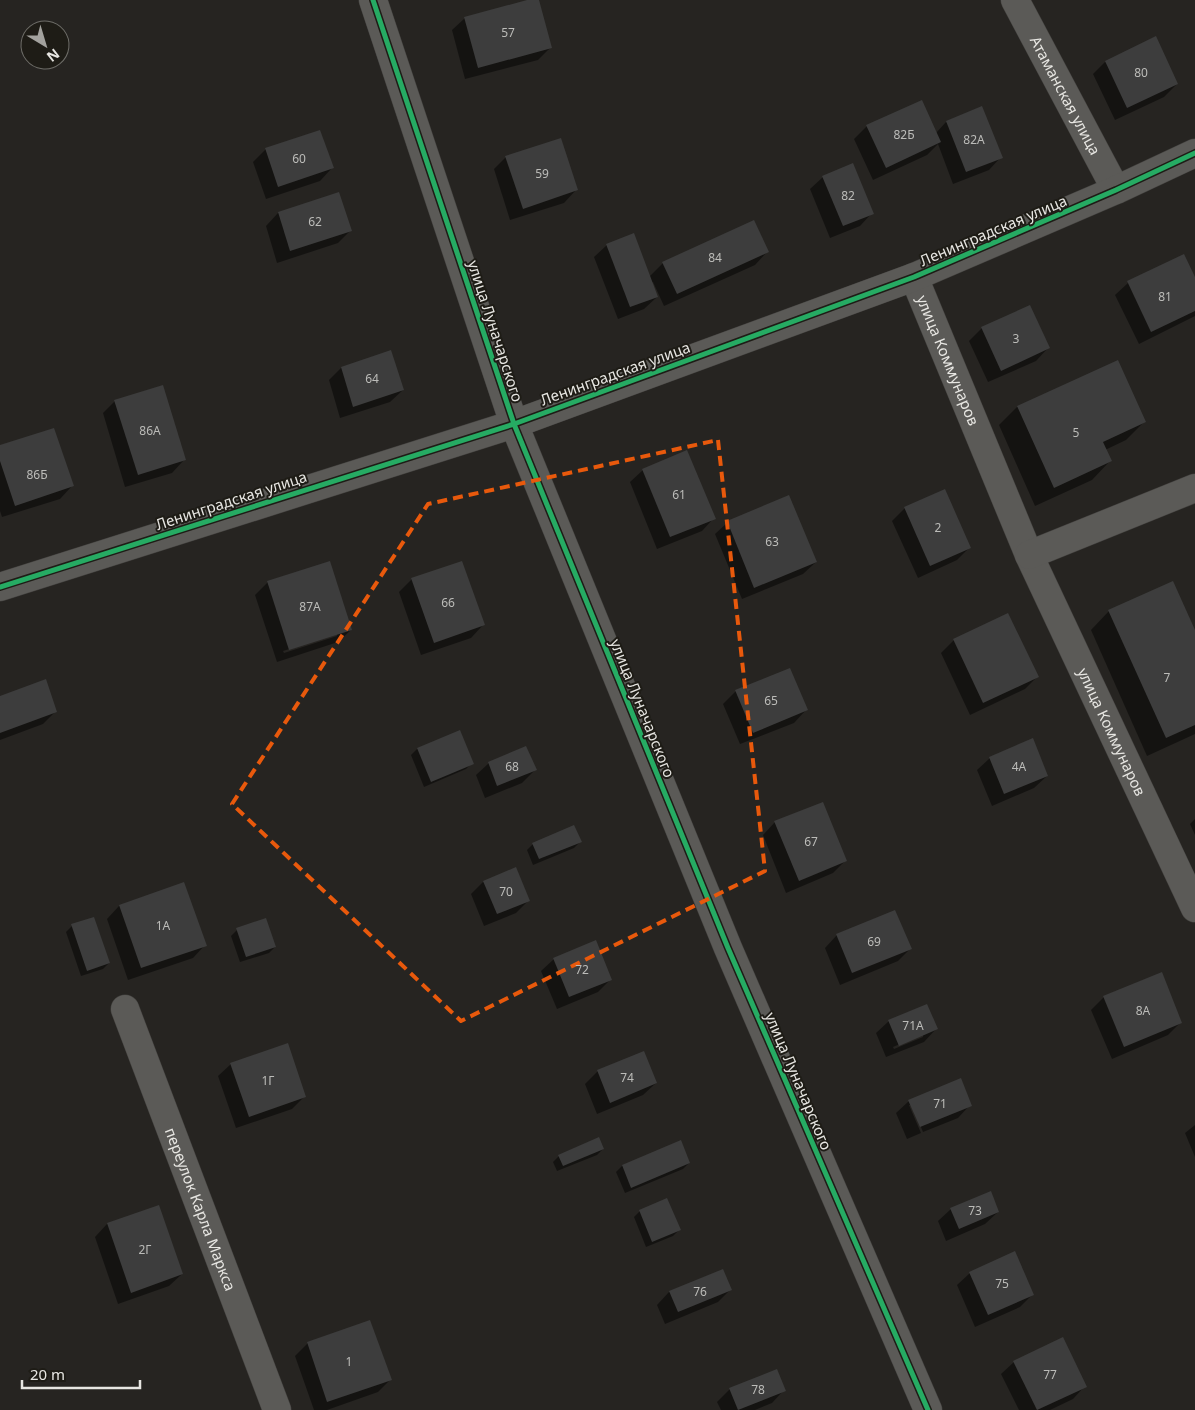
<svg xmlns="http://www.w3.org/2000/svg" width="1195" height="1410" viewBox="0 0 1195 1410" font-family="'Noto Sans',sans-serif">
	<rect width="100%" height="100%" fill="#262421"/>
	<g fill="#0007" fill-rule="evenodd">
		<path d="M532 0H538L550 48 538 60 465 79 452 30 465 18Z"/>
		<path d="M1105 62 1177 84 1164 97 1115 120 1093 74Z"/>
		<path d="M946 122 1001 157 989 170 953 184 938 144 927 155 873 180 854 139 867 126 936 133Z"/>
		<path d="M266 149 332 168 320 181 266 199 253 162Z"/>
		<path d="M506 157 576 190 564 203 510 220 494 169Z"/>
		<path d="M823 177 872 213 860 226 830 238 810 189Z"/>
		<path d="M278 213 350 231 338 243 277 263 266 226Z"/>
		<path d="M607 245 649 277 663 263 767 252 755 265 664 306 653 282 651 283 657 297 644 309 618 319 594 257Z"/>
		<path d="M1195 280V316L1139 344 1115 295 1128 283Z"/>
		<path d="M982 328 1048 348 1036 361 988 382 969 341Z"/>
		<path d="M341 368 403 390 390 402 340 418 329 380Z"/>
		<path d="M115 401 184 460 172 473 125 487 103 413Z"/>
		<path d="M1017 407 1144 422 1126 440 1105 450 1110 461 1092 480 1035 506 999 425Z"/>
		<path d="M0 447 72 486 60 499 2 517 0 511Z"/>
		<path d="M643 470 714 518 702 531 657 549 630 482Z"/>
		<path d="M905 508 970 547 957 560 918 578 892 521Z"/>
		<path d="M728 522 816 562 803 574 742 599 715 534Z"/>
		<path d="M412 579 483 625 471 638 421 655 399 592Z"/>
		<path d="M268 582 351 630 338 642 277 662 255 595ZM337 634V636L284 653 283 651Z"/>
		<path d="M1109 611 1195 633V734L1147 756 1091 630Z"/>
		<path d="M954 640 1037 677 1025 689 970 715 941 653Z"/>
		<path d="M736 691 806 710 794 723 740 744 723 704Z"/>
		<path d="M0 698 56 711 43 724 0 740Z"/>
		<path d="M460 732 472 763 466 769 424 787 411 755 417 749Z"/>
		<path d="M990 758 1047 776 1034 788 992 806 977 770Z"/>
		<path d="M489 763 535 770 522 783 485 798 476 775Z"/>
		<path d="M1195 819V835L1190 824Z"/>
		<path d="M775 822 846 860 833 873 786 893 763 835Z"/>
		<path d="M580 842 574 848 533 865 527 850 533 844Z"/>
		<path d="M483 882 529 900 516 913 484 926 471 894Z"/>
		<path d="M184 884 205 945 193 958 128 980 107 919 119 906Z"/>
		<path d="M72 926 109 963 103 969 81 976 66 932Z"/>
		<path d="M237 930 275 947 269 953 240 962 231 936Z"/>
		<path d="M837 935 910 949 898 961 840 985 825 948Z"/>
		<path d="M554 959 611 979 598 992 557 1009 541 971Z"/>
		<path d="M1104 997 1181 1022 1168 1035 1112 1059 1091 1010Z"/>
		<path d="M889 1021 936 1029 924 1042 886 1057 876 1033ZM923 1034V1037L894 1049 893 1047Z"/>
		<path d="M231 1064 305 1096 292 1109 236 1128 218 1076Z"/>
		<path d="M598 1071 656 1083 643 1095 597 1114 585 1084Z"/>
		<path d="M909 1101 970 1105 958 1118 923 1132 912 1105H909L921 1133 907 1139 896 1113Z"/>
		<path d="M1195 1125V1157L1185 1133Z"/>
		<path d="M680 1142 689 1163 683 1169 625 1193 616 1172 622 1166Z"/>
		<path d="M603 1149 597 1155 557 1171 553 1162 559 1156Z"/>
		<path d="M159 1207 182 1274 169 1286 118 1304 95 1237 107 1224Z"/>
		<path d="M951 1209 998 1212 985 1224 946 1241 938 1221Z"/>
		<path d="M640 1211 679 1230 673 1236 646 1247 634 1217Z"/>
		<path d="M722 1270 730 1290 718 1302 665 1324 657 1305 669 1292Z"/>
		<path d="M970 1273 1033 1294 1020 1307 975 1327 957 1285Z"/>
		<path d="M308 1343 390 1380 378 1392 327 1410H314L295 1356Z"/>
		<path d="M1014 1362 1085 1386 1073 1399 1050 1410H1019L1001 1374Z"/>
		<path d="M730 1389 784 1390 772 1403 755 1410H721L717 1402Z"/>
	</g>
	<g fill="#3d3d3d">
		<path d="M527 0H539L552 48 478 68 464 17Z"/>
		<path d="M1156 36 1178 84 1127 108 1105 61Z"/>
		<path d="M922 100 941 142 886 168 866 125Z"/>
		<path d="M982 106 1003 158 966 172 946 121Z"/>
		<path d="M320 130 334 168 278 187 265 148Z"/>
		<path d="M561 138 578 190 523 209 505 156Z"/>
		<path d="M853 163 874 214 843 226 822 176Z"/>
		<path d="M339 192 352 231 290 251 278 212Z"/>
		<path d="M754 220 769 252 677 294 662 262Z"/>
		<path d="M634 233 658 297 630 307 606 244Z"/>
		<path d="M1184 254 1195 277V311L1151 332 1127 281Z"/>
		<path d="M1030 305 1050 348 1001 371 981 327Z"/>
		<path d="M391 350 404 390 353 407 341 367Z"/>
		<path d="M1118 360 1146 422 1103 442 1112 461 1054 488 1017 406Z"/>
		<path d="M163 385 186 460 138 475 114 400Z"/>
		<path d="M54 428 74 486 15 506 0 461V445Z"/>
		<path d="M687 450 716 519 670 537 642 469Z"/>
		<path d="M945 489 971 548 930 566 904 507Z"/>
		<path d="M789 495 817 562 754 588 727 521Z"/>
		<path d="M330 561 352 630 289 650 267 581Z"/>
		<path d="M462 561 485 625 434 643 411 578Z"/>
		<path d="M1173 581 1195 630V725L1166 738 1108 610Z"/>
		<path d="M1008 613 1039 677 983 703 953 639Z"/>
		<path d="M790 668 808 710 753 733 735 690Z"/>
		<path d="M46 679 57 712 0 733V696Z"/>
		<path d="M460 730 474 764 431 782 417 748Z"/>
		<path d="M1033 738 1048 776 1004 794 989 757Z"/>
		<path d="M526 746 537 770 497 786 488 762Z"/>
		<path d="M823 802 847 861 799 881 774 821Z"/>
		<path d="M574 825 582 842 539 859 532 843Z"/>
		<path d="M516 867 530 901 497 914 483 881Z"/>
		<path d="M184 882 207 946 141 968 119 905Z"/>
		<path d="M895 910 912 949 852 973 836 934Z"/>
		<path d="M94 917 110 963 87 971 71 924Z"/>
		<path d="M266 918 276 947 246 957 236 928Z"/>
		<path d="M596 940 612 980 569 997 553 958Z"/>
		<path d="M1162 972 1182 1023 1124 1047 1103 996Z"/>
		<path d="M927 1004 938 1029 899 1046 888 1020Z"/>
		<path d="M288 1043 306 1097 249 1117 230 1063Z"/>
		<path d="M644 1051 657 1083 610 1103 597 1070Z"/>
		<path d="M961 1078 972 1106 920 1127 908 1100Z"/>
		<path d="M599 1137 604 1149 563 1166 558 1155Z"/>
		<path d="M681 1140 690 1163 631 1188 622 1165Z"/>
		<path d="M991 1191 999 1212 959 1229 950 1208Z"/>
		<path d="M667 1198 681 1230 652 1242 639 1210Z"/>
		<path d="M159 1205 183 1274 131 1293 107 1223Z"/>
		<path d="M1015 1251 1034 1295 988 1315 969 1272Z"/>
		<path d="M723 1269 732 1290 678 1312 669 1291Z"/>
		<path d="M370 1320 392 1380 327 1402 307 1342Z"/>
		<path d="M1063 1337 1087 1387 1037 1410 1013 1361Z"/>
		<path d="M777 1369 786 1391 738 1410 729 1388Z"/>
	</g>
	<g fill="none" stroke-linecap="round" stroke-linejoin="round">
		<defs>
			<g id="street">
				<path d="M373 0 514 424 728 948 928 1410"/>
				<path id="s1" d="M1015 0 1116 190"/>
				<path id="s2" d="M914 277 1029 555 1195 908"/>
				<path d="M1029 555 1195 488"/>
				<path d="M0 587 514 424 914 277 1116 190 1195 153"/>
				<path id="s3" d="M125 1009 277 1410"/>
			</g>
		</defs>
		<use href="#street" stroke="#42403e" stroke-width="29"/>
		<use href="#street" stroke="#5b5a57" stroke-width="28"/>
		<defs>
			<g id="cycleway">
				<path d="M373 0 514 424 728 948 928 1410"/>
				<path d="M0 587 514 424 914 277 1116 190 1195 153"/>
			</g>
		</defs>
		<use href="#cycleway" stroke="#1e1c16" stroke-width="8"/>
		<use href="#cycleway" stroke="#26ab63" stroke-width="5"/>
	</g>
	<path fill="none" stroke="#e8590c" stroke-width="4" stroke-dasharray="10 6" stroke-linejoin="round" d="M718 440 765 871 461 1021 232 804 428 504Z"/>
	<g text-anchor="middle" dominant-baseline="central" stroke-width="4" stroke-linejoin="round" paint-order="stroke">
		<g font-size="12" fill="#bcbcb9">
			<text x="508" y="32">57</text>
			<text x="1141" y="72">80</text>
			<text x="904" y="134">82Б</text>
			<text x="974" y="139">82А</text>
			<text x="299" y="158">60</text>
			<text x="542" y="173">59</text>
			<text x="848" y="195">82</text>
			<text x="315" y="221">62</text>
			<text x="715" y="257">84</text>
			<text x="1165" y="296">81</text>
			<text x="1016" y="338">3</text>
			<text x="372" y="378">64</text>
			<text x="150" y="430">86А</text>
			<text x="1076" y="432">5</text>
			<text x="37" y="474">86Б</text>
			<text x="679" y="494">61</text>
			<text x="938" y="527">2</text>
			<text x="772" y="541">63</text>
			<text x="448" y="602">66</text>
			<text x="310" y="606">87А</text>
			<text x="1167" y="677">7</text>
			<text x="771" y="700">65</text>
			<text x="512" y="766">68</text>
			<text x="1019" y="766">4А</text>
			<text x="811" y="841">67</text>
			<text x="506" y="891">70</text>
			<text x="163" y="925">1А</text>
			<text x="874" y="941">69</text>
			<text x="582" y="969">72</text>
			<text x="1143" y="1010">8А</text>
			<text x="913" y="1025">71А</text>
			<text x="627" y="1077">74</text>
			<text x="268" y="1080">1Г</text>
			<text x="940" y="1103">71</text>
			<text x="975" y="1210">73</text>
			<text x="145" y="1249">2Г</text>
			<text x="1002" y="1283">75</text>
			<text x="700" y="1291">76</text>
			<text x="349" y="1361">1</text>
			<text x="1050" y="1374">77</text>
			<text x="758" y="1389">78</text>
		</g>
		<g font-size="15" fill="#e7e6e2" stroke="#1e1c16">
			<text stroke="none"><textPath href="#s1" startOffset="108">Атаманская улица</textPath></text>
			<text transform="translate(993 230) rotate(-23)">Ленинградская улица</text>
			<text transform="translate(496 331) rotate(72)">улица Луначарского</text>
			<text stroke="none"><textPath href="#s2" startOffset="90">улица Коммунаров</textPath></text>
			<text transform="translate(615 373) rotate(-20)">Ленинградская улица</text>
			<text transform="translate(231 500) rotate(-18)">Ленинградская улица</text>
			<text transform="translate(643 708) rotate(68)">улица Луначарского</text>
			<text stroke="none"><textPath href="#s2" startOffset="496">улица Коммунаров</textPath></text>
			<text transform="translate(799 1081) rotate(67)">улица Луначарского</text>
			<text stroke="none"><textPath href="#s3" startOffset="214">переулок Карла Маркса</textPath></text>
		</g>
	</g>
	<g transform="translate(45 45) rotate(142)"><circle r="24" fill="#1e1c16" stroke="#6e6d68"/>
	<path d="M0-4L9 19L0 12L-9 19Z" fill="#a3a29e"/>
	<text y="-8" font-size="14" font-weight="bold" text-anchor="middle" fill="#e7e6e2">N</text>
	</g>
	<path d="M22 1380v8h118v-8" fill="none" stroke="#e7e6e2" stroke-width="2.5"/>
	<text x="30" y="1380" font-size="15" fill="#e7e6e2" stroke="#1e1c16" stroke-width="4" paint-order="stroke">20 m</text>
</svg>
